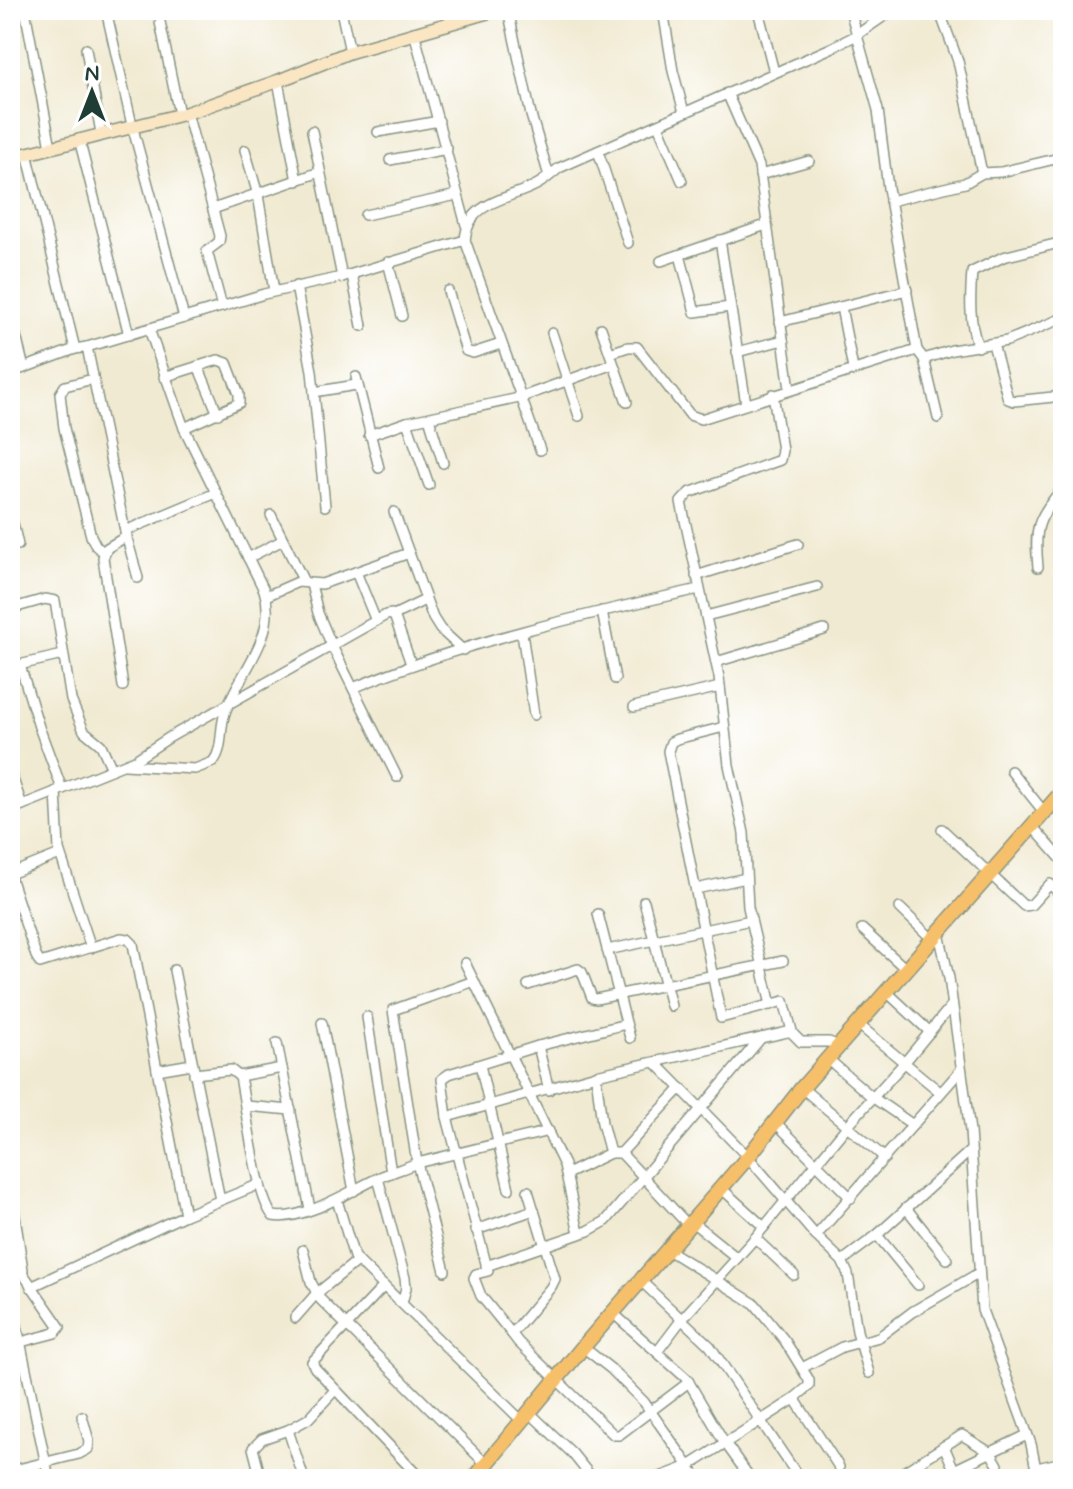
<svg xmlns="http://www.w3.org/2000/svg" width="1073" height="1489" viewBox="0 0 1073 1489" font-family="Mynerve,sans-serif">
	<rect width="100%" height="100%" fill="#fff"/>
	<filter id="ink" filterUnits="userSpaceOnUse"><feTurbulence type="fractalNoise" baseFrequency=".0125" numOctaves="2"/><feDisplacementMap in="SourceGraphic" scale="16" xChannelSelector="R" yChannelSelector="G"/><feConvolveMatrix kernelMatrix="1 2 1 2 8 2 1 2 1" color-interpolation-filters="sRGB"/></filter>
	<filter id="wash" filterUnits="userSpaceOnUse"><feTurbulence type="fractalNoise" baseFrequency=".006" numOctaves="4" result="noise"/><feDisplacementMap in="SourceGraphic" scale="32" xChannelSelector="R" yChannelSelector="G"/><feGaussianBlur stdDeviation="1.8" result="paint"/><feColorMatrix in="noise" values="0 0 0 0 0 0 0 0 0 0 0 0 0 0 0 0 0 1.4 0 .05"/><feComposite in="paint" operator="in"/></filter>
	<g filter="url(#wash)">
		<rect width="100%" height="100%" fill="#f1ead2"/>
	</g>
	<g filter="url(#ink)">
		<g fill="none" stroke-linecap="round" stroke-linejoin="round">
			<defs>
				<g id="street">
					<path d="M25 10 51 147"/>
					<path d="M106 10 132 125 184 318"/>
					<path d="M341 10 350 52"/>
					<path d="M508 10 531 115 549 176"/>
					<path d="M663 10 673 71 684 112"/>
					<path d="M758 10 774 72"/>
					<path d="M850 10 878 110 888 188 917 350 924 359 938 418"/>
					<path d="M939 10 958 61 982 173"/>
					<path d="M160 22 179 114"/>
					<path d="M414 32 466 225"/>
					<path d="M86 49 101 133"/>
					<path d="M278 81 297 181"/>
					<path d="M727 93 759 166 790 389"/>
					<path d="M187 113 220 236 219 242 207 251 222 307"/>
					<path d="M658 125 682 181"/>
					<path d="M312 131 342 277"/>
					<path d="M378 132 439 121"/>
					<path d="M79 139 129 335"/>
					<path d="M245 150 258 195 274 291"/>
					<path d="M598 151 628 243"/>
					<path d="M27 153 75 349"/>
					<path d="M390 160 447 149"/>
					<path d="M760 175 809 161"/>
					<path d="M890 201 965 183 982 173 1001 172 1063 157"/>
					<path d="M213 209 320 172"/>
					<path d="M365 215 457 195"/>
					<path d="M465 240 540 450"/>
					<path d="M720 240 746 404"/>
					<path d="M680 255 695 312 730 307"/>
					<path d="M661 261 766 225"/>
					<path d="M388 262 402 316"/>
					<path d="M352 275 362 326"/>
					<path d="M296 286 312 371 325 506"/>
					<path d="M448 291 466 351 473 353 501 344"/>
					<path d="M841 307 853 369"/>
					<path d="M10 312 24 368"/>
					<path d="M780 322 907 290"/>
					<path d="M601 328 627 402"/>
					<path d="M552 333 579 416"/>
					<path d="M993 344 1008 399 1014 401 1063 396"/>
					<path d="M87 347 125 531 138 578"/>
					<path d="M978 347C969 322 970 298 972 272L1003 257 1063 242"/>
					<path d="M737 352 783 340"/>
					<path d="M610 353 628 347H637L690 415 701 419 917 350"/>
					<path d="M924 359 952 350 1007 341 1063 318"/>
					<path d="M198 366 218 414"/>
					<path d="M10 373 75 349 87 347 264 294 342 277 465 240C468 200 509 200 538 184 545 180 552 174 559 168L831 48 855 36 893 10"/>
					<path d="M164 377 218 360 227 363 239 394V403L184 428"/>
					<path d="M356 377 379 468"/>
					<path d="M93 379 65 386 60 394 64 428 91 536 96 546 104 553"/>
					<path d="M314 392 356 385"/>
					<path d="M429 418 443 463"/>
					<path d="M407 422 429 485"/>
					<path d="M369 435 407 422 519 398 613 364"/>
					<path d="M10 510 18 545"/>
					<path d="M394 512 433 618 440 629 463 650"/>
					<path d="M271 515 304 582"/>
					<path d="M125 531 216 493"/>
					<path d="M248 558 283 540"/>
					<path d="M1038 567C1034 528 1037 518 1063 488"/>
					<path d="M356 572 376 621"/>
					<path d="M696 576 798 544"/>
					<path d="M311 584 318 613 332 646 397 777"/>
					<path d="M266 596 298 582 322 584 409 553"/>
					<path d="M10 609 45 599 55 601 71 700 84 731 101 745 112 769"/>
					<path d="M602 611 615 679"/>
					<path d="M394 615 425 600"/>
					<path d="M706 616 817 587"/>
					<path d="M522 633 534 715"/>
					<path d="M716 662 824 630"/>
					<path d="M20 665 39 727 62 789"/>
					<path d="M10 667 63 655"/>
					<path d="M123 686 103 558 107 548 127 536"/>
					<path d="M353 688C463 642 583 615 699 589"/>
					<path d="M634 707 720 687"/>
					<path d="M125 765 195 769 213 762C224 748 219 729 225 713 238 673 279 637 264 590L184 428 149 329"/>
					<path d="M10 771 22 805"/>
					<path d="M1011 771 1044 812"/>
					<path d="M56 791 59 850 91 948"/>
					<path d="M10 810 135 760 170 737 386 615 392 614 395 618 411 664"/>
					<path d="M1032 826 1063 861"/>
					<path d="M942 829 1024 906 1031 905 1050 884 1063 897"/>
					<path d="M10 874 60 854"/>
					<path d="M10 877 36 956 40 963 121 938 128 939 133 944 185 1215"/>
					<path d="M696 889 746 878"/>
					<path d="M644 901 671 1006"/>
					<path d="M900 908 933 940"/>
					<path d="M598 914 630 1038"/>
					<path d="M862 929 907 970"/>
					<path d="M939 933 949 978 970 1131 982 1310 1031 1444 1038 1479"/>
					<path d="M607 950 751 920"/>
					<path d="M465 963 564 1165 579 1233"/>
					<path d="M174 970 220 1200"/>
					<path d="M474 981 393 1010 417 1163 549 1131"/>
					<path d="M528 985 578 969 582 972 592 998 596 999 783 961"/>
					<path d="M888 993 930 1032"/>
					<path d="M771 1005 748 907 744 833 729 765 719 677 681 502 689 493 780 460 782 450 773 394"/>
					<path d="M367 1017 391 1173"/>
					<path d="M322 1023 354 1191"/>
					<path d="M859 1025 940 1092"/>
					<path d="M791 1032 801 1042H829L839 1046"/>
					<path d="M277 1043 310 1209"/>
					<path d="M538 1046 549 1090"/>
					<path d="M828 1059 872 1097 913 1125"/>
					<path d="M656 1063 748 1157 816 1236 842 1261 848 1274 857 1331 869 1373"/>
					<path d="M480 1065 509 1189"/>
					<path d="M157 1070 192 1064"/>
					<path d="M194 1074 231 1070 240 1077C246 1106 256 1197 273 1216 302 1222 354 1189 380 1177 392 1172 405 1168 417 1163L445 1271"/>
					<path d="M596 1075 602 1123 610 1153"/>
					<path d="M239 1076 282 1068"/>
					<path d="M802 1088 885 1158"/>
					<path d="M246 1106 291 1110"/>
					<path d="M447 1117 596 1075 792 1031 784 1001 721 1018 668 751 671 742 677 739 724 727"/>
					<path d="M775 1122 851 1198"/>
					<path d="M621 1153 681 1088"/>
					<path d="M567 1174 610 1153H621L688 1225"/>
					<path d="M378 1178 405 1278 406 1288 402 1303"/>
					<path d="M721 1188 764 1227"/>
					<path d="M528 1191 555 1279 551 1287 512 1334 518 1342 614 1435H619L689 1382"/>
					<path d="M337 1200 354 1257 522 1421"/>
					<path d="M906 1208 947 1259"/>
					<path d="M14 1210 23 1270"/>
					<path d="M691 1221 737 1258"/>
					<path d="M476 1230 534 1210"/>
					<path d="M877 1235 918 1285"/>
					<path d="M816 1236 960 1071"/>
					<path d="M755 1238 794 1275"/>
					<path d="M303 1250 311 1282 320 1299 486 1464"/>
					<path d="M668 1250 755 1304 785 1341 809 1380V1386L797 1396 796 1401 839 1467"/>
					<path d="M10 1255 60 1327 55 1333 21 1342"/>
					<path d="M842 1261 877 1235 970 1151"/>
					<path d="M486 1266 588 1231 606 1221 761 1038"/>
					<path d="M19 1269 10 1293 49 1479"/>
					<path d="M641 1281 710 1346 800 1479"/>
					<path d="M384 1286 312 1362 315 1368 421 1479"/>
					<path d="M31 1287 185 1215 260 1184"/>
					<path d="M613 1313 687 1379 723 1440 751 1479"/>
					<path d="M295 1318 316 1294 357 1261"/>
					<path d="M512 1334 481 1296 474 1278 476 1274 488 1271 447 1117 442 1079 449 1074 538 1046 626 1024"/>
					<path d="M583 1347 611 1369 644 1402 698 1479"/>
					<path d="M657 1352 682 1319 755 1238 848 1125 905 1062 951 1006"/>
					<path d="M802 1368 842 1347 879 1337 912 1312 979 1273"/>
					<path d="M529 1412 572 1453 593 1479"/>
					<path d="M944 1446 958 1479"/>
					<path d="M1037 1468 1063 1462"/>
					<path d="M954 1470 1027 1435"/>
					<path d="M10 1471 79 1454 88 1449 89 1441 82 1416"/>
					<path d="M261 1479 253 1448 262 1439 288 1430"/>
					<path d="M304 1479 288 1430 308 1419 335 1390"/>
					<path d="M655 1479 689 1466 796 1398"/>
					<path d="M902 1479 905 1471 962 1435 991 1453 998 1465"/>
				</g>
				<path id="secondary" d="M10 158 187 113 278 81 350 52 496 10"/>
				<path id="primary" d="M474 1479 583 1347 748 1157 802 1088 1063 791"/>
			</defs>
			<use href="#street" stroke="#889483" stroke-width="12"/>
			<use href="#secondary" stroke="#889483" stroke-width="15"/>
			<use href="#primary" stroke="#889483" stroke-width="17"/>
			<use href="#street" stroke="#fff" stroke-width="9"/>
			<use href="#secondary" stroke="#fbe6c4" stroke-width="12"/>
			<use href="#primary" stroke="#f6c06b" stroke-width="14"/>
		</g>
	</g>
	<rect width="1073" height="1489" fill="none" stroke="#fff" stroke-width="40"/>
	<g transform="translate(92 92)" stroke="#ffffff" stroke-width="6" paint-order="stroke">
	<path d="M0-6L14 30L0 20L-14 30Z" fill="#1f3d34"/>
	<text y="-12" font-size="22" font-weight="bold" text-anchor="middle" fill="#1f3d34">N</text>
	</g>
</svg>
